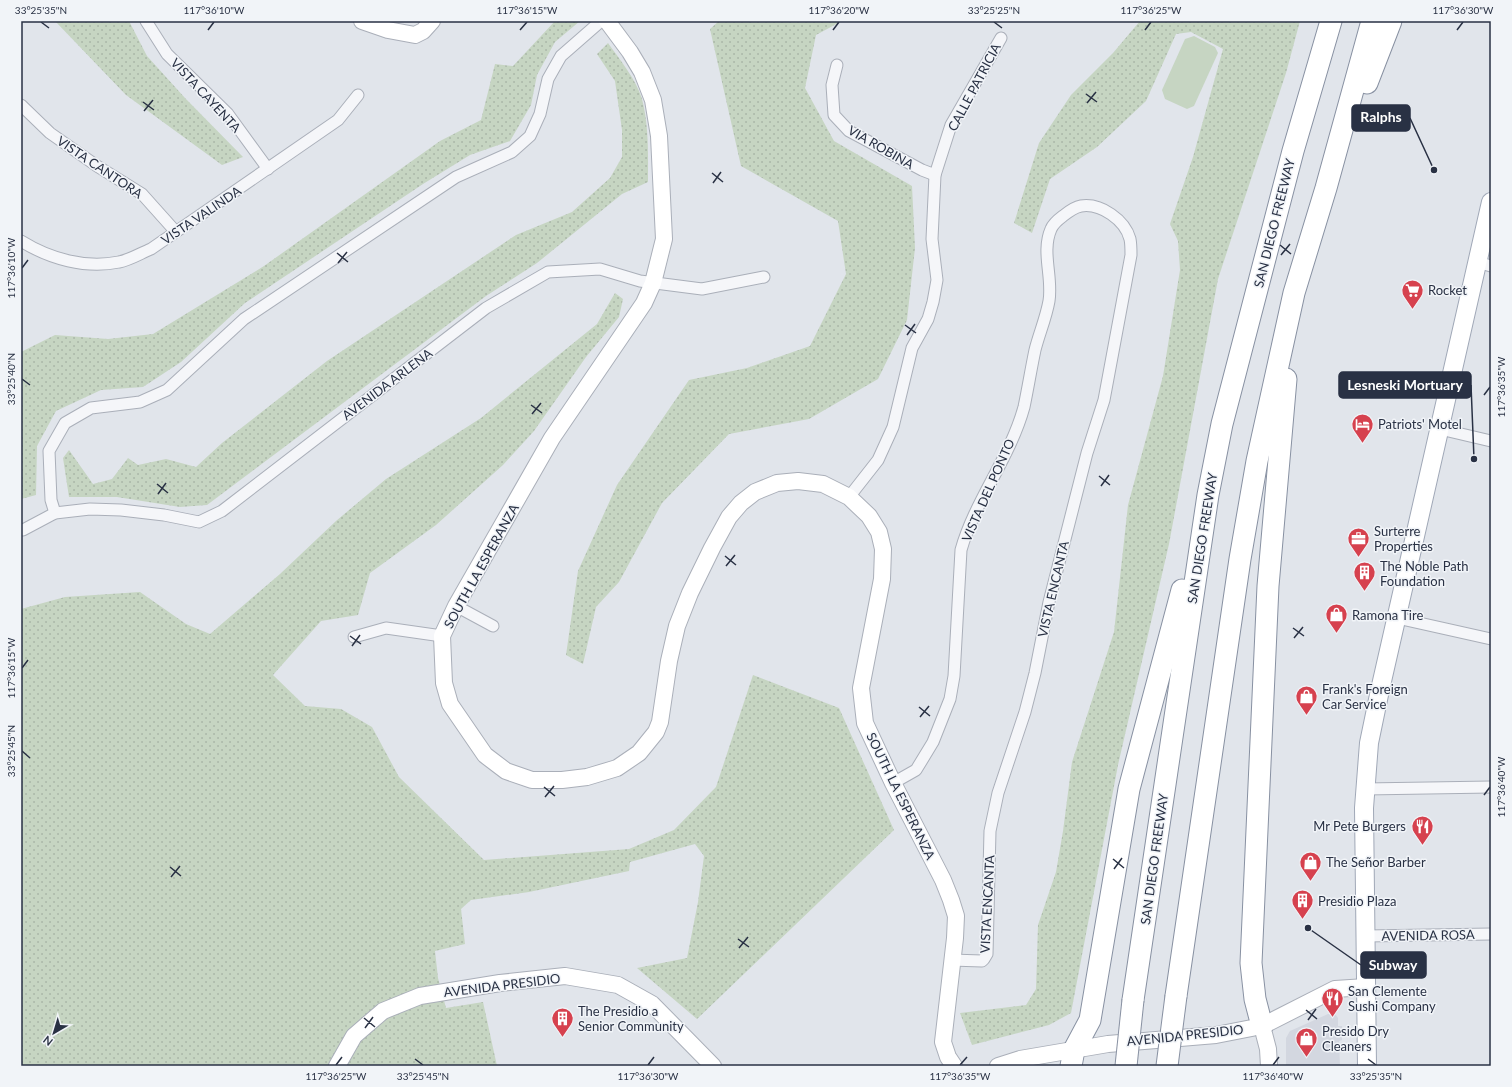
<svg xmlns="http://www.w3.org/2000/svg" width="1512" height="1087" viewBox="0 0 1512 1087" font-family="Lato,sans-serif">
	<defs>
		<pattern id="grass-dots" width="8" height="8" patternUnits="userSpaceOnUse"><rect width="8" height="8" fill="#c6d5c2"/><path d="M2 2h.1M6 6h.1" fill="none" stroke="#aab7a8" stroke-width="1.8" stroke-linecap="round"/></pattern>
	</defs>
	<rect width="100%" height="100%" fill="#e1e5eb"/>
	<path fill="#d3d7e0" d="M1328 1014H1335L1338 1018V1026H1342V1040L1339 1041 1340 1066H1286V1038L1290 1031Z"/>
	<g fill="url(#grass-dots)">
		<path d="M55 21H129L147 56 185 98 243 157 222 165 126 95Z"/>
		<path d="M555 21H580L555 42 537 75 531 105 510 141 470 155 423 184 245 303 181 362 143 387 101 390 56 411 37 446 36 495 21 499V352L55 335 108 339 153 334 264 266 440 141 481 120 495 64 513 66Z"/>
		<path d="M719 21H842L816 35 805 88 834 141 912 186 915 248 907 320 878 379 809 419 729 434 662 503 619 582 596 607 583 664 566 655 578 571 617 485 689 380 747 368 810 346 846 274 838 221 741 166 710 29Z"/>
		<path d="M1140 21H1300L1286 73 1218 279 1169 544 1118 765 1071 1013 1049 1025 972 1045 960 1013 1026 1005 1036 989 1038 925 1056 872 1063 831 1072 762 1114 632 1128 505 1163 376 1180 270 1178 241 1170 224 1193 157 1223 49 1191 32 1176 34 1146 101 1097 147 1050 179 1032 233 1014 223 1039 143 1071 95 1113 53Z"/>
		<path d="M608 43C620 60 636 79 642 99 649 126 648 154 648 182L622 194 537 263 486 296 207 505 180 507 117 497H69L63 458 69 450 93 484 112 479 128 458 138 465 166 459 196 467 222 443 327 361 516 235 572 212 610 178 622 157V130L615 81 597 54Z"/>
		<path d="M615 293 623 299 619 317 586 357 534 431 503 465 436 525 370 573 358 615 321 621 273 675 305 706 341 709 372 727 399 777 484 860 629 849 674 830 716 787 753 675 839 708 894 830 697 1019 637 968 687 958 698 902 704 856 695 844 630 862 629 871 529 892 471 900 461 909 465 944 435 951 438 978 446 1008 483 1002 497 1066H21V609L65 597 140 592 186 624 210 634 280 574 336 521 386 479 481 418 597 324Z"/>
	</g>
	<path fill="#c6d5c2" d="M1194 36 1215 47 1218 53 1194 106 1187 109 1165 99 1162 90 1185 39Z"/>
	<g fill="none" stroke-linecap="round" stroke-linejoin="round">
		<defs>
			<g id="street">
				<path d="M146 21 167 54 228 114 268 169"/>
				<path d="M837 65 832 85 834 115 849 131 922 170 935 175"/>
				<path d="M21 105 50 133 97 166 142 194 176 232"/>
				<path d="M21 241C50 259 86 269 119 262 130 260 141 253 151 249L338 120 358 95"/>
				<path d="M1477 262 1491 266"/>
				<path d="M1440 429 1491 441"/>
				<path d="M849 497 878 460 893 427 912 348 928 319 933 302 937 280 932 239 935 175 951 125 1001 38"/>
				<path d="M55 513 51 500 49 451 65 423 91 408 140 402 167 390 244 319 456 177 512 152 530 136 540 114 548 79 561 56 601 21"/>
				<path d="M23 530 55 513 90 509 121 510 164 515 199 522 222 511 486 308 548 272 600 269 640 281 702 289 764 277"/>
				<path d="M456 606 493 626"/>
				<path d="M1397 618 1491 639"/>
				<path d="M354 637 386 628 442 636"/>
				<path d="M893 783 916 770 933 742 950 699 954 676 961 550C975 500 1010 458 1024 407 1028 388 1031 369 1035 350 1039 334 1046 318 1049 301 1053 277 1041 252 1051 229 1053 224 1059 219 1063 216 1068 212 1075 207 1081 206 1101 203 1125 220 1130 239 1131 244 1131 250 1131 255L1104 400 1087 453 1049 602 1035 673 1025 712 998 793 990 831 987 954 984 959 982 961 951 960"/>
				<path d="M1365 789 1491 787"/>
				<path d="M1366 936 1491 934"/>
			</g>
			<g id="secondary">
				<path d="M362 21 388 30 415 35 423 31 432 21"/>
				<path d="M607 21 630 52 642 72 653 100 659 136 664 239 653 283 644 303 552 438 456 606 442 636 444 683 450 704 485 755 506 771 532 780H562L587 777 617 768 639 753 656 732 660 722 669 661 677 626 690 593 712 548 729 517 741 503 755 492 777 483 798 481 823 484 849 497 869 516 879 532 883 549 882 579 861 688 865 723 893 783 943 880 951 900 956 916 955 938 943 1042 948 1057 954 1066"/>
				<path d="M1262 1026 1268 1049 1269 1066"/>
				<path d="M337 1066 354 1036 383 1011 420 996 500 983 565 976 618 985 652 1004 713 1066"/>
				<path d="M998 1066 1020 1059 1108 1044 1216 1035 1262 1026 1335 989 1366 987"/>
			</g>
			<path id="primary" d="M1367 1066 1364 808 1369 743 1380 690 1491 202"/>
			<g id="highway">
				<path d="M1367 83 1391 21"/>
				<path d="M1176 996 1240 559 1257 461 1294 293 1326 188 1372 21"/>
				<path d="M1133 1000 1208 495 1222 424 1293 151 1331 21"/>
				<path d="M1262 1026 1255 999 1251 963 1268 586 1286 379"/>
				<path d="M1071 1066 1074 1050 1090 1020 1129 789 1182 590"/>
			</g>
		</defs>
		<use href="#street" stroke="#aaafb9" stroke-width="13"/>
		<use href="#secondary" stroke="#aaafb9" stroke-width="18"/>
		<use href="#primary" stroke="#a0a8b7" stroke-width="20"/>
		<use href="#highway" stroke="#8891a2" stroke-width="23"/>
		<use href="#street" stroke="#f5f6f9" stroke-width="11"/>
		<use href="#secondary" stroke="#fff" stroke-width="16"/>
		<use href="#primary" stroke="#fff" stroke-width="18"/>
		<use href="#highway" stroke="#fff" stroke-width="21"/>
		<defs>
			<g id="highway-bridge">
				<path d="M1126 1066 1133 1000"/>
				<path d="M1167 1066 1176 996"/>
			</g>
		</defs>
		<use href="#highway-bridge" stroke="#8891a2" stroke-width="23" stroke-linecap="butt"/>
		<use href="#highway-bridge" stroke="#fff" stroke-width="21"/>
	</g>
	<path fill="none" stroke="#293144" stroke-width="1.5" d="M41 22 49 28M994 22 1002 28M208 30 214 22M520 30 527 22M833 30 839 22M1145 30 1151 22M1457 30 1463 22M1086 94 1097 102M143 102 154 110M1087 103 1096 92M144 111 153 100M712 173 723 182M713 183 721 172M1280 245 1291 254M337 253 348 262M1281 255 1290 244M338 263 347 252M22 268 28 260M905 325 916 333M907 335 915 324M22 379 30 385M1484 395 1490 387M531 405 542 413M532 414 541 403M1099 476 1110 485M157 484 168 493M1101 486 1109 475M158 494 166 483M725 556 736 565M726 566 735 555M1293 628 1304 636M350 636 361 644M1294 638 1303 627M352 646 360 635M22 668 28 660M919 707 930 716M920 717 929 706M22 751 30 758M544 787 555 796M1484 795 1490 787M545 797 554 786M1113 859 1124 868M170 867 181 876M1114 869 1122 858M171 877 180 866M738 939 749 947M739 948 748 937M1306 1010 1317 1019M364 1018 375 1027M1308 1020 1316 1009M365 1028 373 1017M415 1059 423 1065M1368 1059 1376 1065M336 1065 342 1057M648 1065 654 1057M960 1065 967 1057M1273 1065 1279 1057"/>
	<defs>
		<symbol id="supermarket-pin" viewBox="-11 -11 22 30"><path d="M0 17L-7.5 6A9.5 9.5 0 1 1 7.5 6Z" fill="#d6414e" stroke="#f1f4f8"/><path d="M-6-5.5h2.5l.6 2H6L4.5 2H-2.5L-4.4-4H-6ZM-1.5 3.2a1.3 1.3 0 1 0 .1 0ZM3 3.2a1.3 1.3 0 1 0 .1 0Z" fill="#fff"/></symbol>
		<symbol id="hotel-pin" viewBox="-11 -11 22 30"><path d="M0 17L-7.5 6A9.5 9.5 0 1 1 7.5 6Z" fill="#d6414e" stroke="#f1f4f8"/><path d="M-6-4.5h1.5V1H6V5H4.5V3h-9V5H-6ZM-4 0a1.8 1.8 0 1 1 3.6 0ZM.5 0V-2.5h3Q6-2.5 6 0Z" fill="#fff"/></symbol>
		<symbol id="office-pin" viewBox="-11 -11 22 30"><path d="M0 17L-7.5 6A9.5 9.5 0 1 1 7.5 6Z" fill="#d6414e" stroke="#f1f4f8"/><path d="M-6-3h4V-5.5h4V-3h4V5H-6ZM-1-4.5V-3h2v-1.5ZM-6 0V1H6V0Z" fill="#fff"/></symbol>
		<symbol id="building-pin" viewBox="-11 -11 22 30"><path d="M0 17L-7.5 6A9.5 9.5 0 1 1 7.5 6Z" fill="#d6414e" stroke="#f1f4f8"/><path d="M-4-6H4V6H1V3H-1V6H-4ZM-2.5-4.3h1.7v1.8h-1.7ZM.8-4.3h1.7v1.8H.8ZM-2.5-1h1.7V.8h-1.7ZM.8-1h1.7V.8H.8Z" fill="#fff"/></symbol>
		<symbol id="shop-pin" viewBox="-11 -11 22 30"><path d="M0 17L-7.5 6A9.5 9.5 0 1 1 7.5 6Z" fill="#d6414e" stroke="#f1f4f8"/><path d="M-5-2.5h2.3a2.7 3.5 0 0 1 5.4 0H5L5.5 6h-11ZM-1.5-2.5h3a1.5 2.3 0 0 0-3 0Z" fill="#fff"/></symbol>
		<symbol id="restaurant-pin" viewBox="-11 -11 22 30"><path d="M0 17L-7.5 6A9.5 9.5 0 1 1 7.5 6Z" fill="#d6414e" stroke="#f1f4f8"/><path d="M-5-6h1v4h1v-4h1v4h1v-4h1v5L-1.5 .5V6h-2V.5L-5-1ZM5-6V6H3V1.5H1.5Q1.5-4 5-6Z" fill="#fff"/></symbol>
	</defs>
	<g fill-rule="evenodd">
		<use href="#supermarket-pin" x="1400" y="278" width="25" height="34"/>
		<use href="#hotel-pin" x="1350" y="412" width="25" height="34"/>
		<use href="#office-pin" x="1346" y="526" width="25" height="34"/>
		<use href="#building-pin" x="1352" y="560" width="25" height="34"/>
		<use href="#shop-pin" x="1324" y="602" width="25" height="34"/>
		<use href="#shop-pin" x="1294" y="684" width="25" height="34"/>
		<use href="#restaurant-pin" x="1410" y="814" width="25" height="34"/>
		<use href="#shop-pin" x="1298" y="850" width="25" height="34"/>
		<use href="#building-pin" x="1290" y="888" width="25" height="34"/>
		<use href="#restaurant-pin" x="1320" y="986" width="25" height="34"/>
		<use href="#building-pin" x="550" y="1006" width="25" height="34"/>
		<use href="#shop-pin" x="1294" y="1026" width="25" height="34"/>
	</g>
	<g text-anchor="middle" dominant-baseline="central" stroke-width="3" stroke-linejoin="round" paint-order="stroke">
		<g font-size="13" fill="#293144" stroke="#f1f4f8">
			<text transform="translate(974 87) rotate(-62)">CALLE PATRICIA</text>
			<text transform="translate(206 95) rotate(47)">VISTA CAYENTA</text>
			<text transform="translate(881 147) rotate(30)">VIA ROBINA</text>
			<text transform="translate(100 167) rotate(34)">VISTA CANTORA</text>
			<text transform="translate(201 215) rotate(-34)">VISTA VALINDA</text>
			<text transform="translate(1274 223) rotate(-76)">SAN DIEGO FREEWAY</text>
			<text transform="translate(387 384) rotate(-37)">AVENIDA ARLENA</text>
			<text transform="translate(988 490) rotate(-66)">VISTA DEL PONTO</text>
			<text transform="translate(1202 538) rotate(-81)">SAN DIEGO FREEWAY</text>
			<text transform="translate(481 566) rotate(-61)">SOUTH LA ESPERANZA</text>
			<text transform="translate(1053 589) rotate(-77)">VISTA ENCANTA</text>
			<text transform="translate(901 796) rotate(64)">SOUTH LA ESPERANZA</text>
			<text transform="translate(1154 859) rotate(-82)">SAN DIEGO FREEWAY</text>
			<text transform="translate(987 904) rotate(-87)">VISTA ENCANTA</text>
			<text transform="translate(1428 935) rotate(-1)">AVENIDA ROSA</text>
			<text transform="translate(502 985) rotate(-7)">AVENIDA PRESIDIO</text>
			<text transform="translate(1185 1035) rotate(-6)">AVENIDA PRESIDIO</text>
		</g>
		<g font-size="13" fill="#293144" stroke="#f1f4f8" text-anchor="start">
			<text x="1428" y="290">Rocket</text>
			<text x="1378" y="424">Patriots' Motel</text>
			<text x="1374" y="531">Surterre<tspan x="1374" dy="15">Properties</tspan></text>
			<text x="1380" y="566">The Noble Path<tspan x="1380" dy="15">Foundation</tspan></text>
			<text x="1352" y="615">Ramona Tire</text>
			<text x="1322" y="689">Frank's Foreign<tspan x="1322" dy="15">Car Service</tspan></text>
			<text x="1406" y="826" text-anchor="end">Mr Pete Burgers</text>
			<text x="1326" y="862">The Señor Barber</text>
			<text x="1318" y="901">Presidio Plaza</text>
			<text x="1348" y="991">San Clemente<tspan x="1348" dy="15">Sushi Company</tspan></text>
			<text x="578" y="1011">The Presidio a<tspan x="578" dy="15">Senior Community</tspan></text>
			<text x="1322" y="1031">Presido Dry<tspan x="1322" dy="15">Cleaners</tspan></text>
		</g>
	</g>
	<path fill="none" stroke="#293144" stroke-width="1.5" d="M1434 170L1410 118M1474 459L1471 385M1308 928L1361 965"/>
	<g fill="#293144" stroke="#f1f4f8" stroke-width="1.5">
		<circle cx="1434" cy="170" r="4"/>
		<circle cx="1474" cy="459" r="4"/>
		<circle cx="1308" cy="928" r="4"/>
	</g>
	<g fill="#293144" stroke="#293144" stroke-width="1.5">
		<rect x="1352" y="105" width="58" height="26" rx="4"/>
		<rect x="1339" y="372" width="132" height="26" rx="4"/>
		<rect x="1361" y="952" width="65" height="26" rx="4"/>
	</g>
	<g font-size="14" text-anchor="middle" font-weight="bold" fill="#fff">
		<text x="1381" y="122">Ralphs</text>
		<text x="1405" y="390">Lesneski Mortuary</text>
		<text x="1393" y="970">Subway</text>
	</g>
	<rect width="1512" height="1087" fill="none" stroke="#f1f4f8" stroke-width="44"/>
	<g transform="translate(54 1033) rotate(218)" stroke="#f1f4f8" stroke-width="3" paint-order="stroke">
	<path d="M0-3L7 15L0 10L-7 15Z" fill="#293144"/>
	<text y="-6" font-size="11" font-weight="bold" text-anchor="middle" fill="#293144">N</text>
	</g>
	<rect x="22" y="22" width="1468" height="1043" fill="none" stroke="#293144" stroke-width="1.5"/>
	<g font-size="10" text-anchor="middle" fill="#293144">
		<text x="41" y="14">33°25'35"N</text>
		<text x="214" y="14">117°36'10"W</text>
		<text x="527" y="14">117°36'15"W</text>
		<text x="839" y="14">117°36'20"W</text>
		<text x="994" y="14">33°25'25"N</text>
		<text x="1151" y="14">117°36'25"W</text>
		<text x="1463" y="14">117°36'30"W</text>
		<text transform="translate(11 268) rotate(-90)" y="4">117°36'10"W</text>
		<text transform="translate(11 379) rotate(-90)" y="4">33°25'40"N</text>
		<text transform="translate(1501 387) rotate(-90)" y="4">117°36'35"W</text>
		<text transform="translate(11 668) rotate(-90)" y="4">117°36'15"W</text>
		<text transform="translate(11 751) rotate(-90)" y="4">33°25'45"N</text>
		<text transform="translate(1501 787) rotate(-90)" y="4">117°36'40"W</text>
		<text x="336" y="1080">117°36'25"W</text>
		<text x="423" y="1080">33°25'45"N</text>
		<text x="648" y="1080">117°36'30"W</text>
		<text x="960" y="1080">117°36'35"W</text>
		<text x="1273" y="1080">117°36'40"W</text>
		<text x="1376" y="1080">33°25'35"N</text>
	</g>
</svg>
